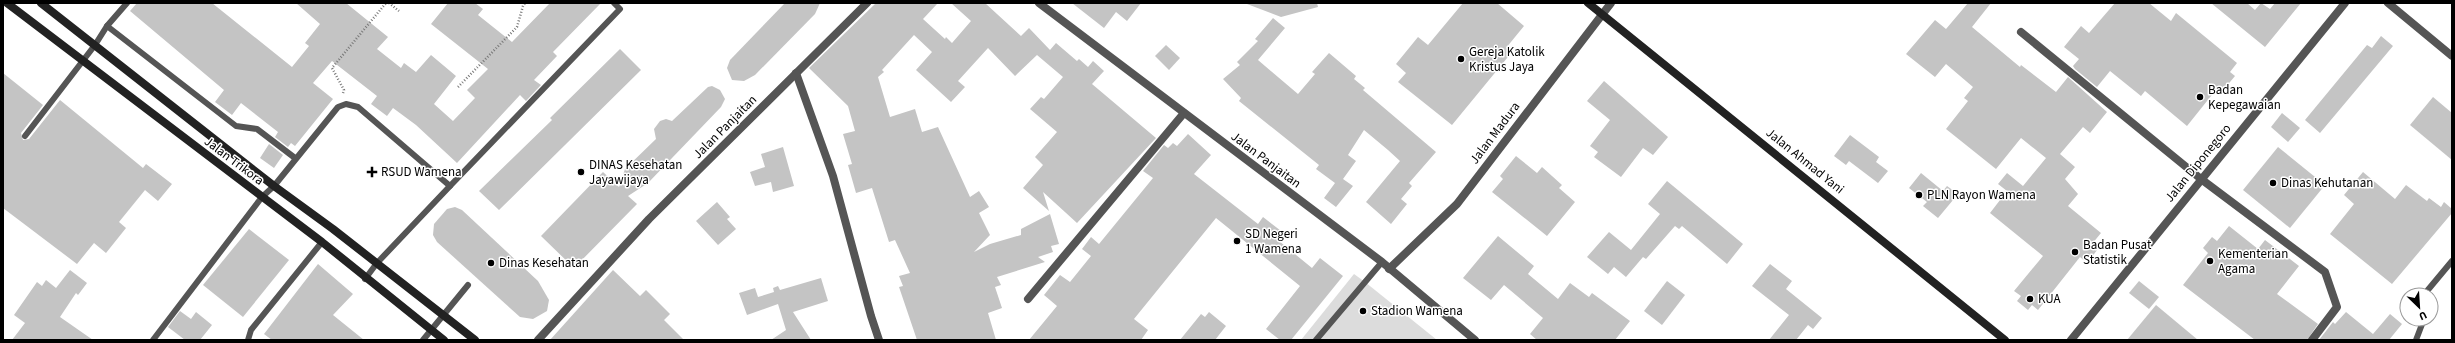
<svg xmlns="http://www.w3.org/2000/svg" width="2455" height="343" viewBox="0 0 2455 343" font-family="'Source Sans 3',sans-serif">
	<rect width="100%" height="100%" fill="#fff"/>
	<path fill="#dcdcdc" d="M1354 274 1365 282 1437 340H1301Z"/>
	<g fill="#c4c4c4">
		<path d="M137 3H212L292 67 309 46 305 43 320 24 296 3H346L388 37 377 49 401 68 404 63 416 72 431 55 456 76 434 104 453 121 475 98 467 90 488 69 431 24 448 3H475L483 9 478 15 512 42 550 3H601L553 52 557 56 534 80 541 85 526 101 520 95 457 163 416 125 393 108 387 116 371 104 377 96 332 61 313 83 333 99 295 146 291 143 288 147 275 137 278 132 241 103 232 115 215 102 224 90 130 11Z"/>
		<path d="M785 3H820L815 14 755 75 744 81 732 80 727 68 730 60Z"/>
		<path d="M876 3H938L923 19 945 39 946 37 952 43 971 21 951 3H985L1021 36 1029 28 1050 50 1056 43 1077 61 1079 59 1088 67 1093 61 1104 71 1092 84 1156 138 1077 223 1043 192 1049 211 1023 188 1043 165 1035 157 1057 132 1030 109 1041 97 1044 99 1063 77 1037 55 1015 76 988 48 958 81 965 87 951 102 916 70 932 52 914 35 882 70 884 72 878 77 890 117 915 109 922 132 938 127 970 197 979 191 989 207 979 213 990 235 974 252 990 244 1021 235V229L1050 214 1059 244 1051 246 1053 252 1038 257 1045 262 997 277 1001 285 995 287 1002 308 988 313 996 340H917L899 287 903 286 899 276 910 273 895 240 889 242 872 188 856 193 848 165 852 164 843 134 855 131 848 106 809 68Z"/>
		<path d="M1072 3H1141L1127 21 1116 12 1104 28Z"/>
		<path d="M1317 3 1318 7 1281 17 1247 4Z"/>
		<path d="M1463 3H1497L1524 26 1506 48 1512 52 1452 125 1398 82 1406 73 1396 64 1418 37 1428 45Z"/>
		<path d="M1968 3H1991L1972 27 2020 67 2021 65 2056 92 2068 77 2107 112 2090 133 2083 127 2060 154 2075 167 2065 179 2078 194 2068 206 2101 233 2092 244 2098 249 2087 263 2080 257 2038 310 2032 305 2028 310 2017 301 2021 296 2014 291 2043 256 1990 213 2007 191 1998 184 2007 173 2023 186 2046 158 2021 138 1996 169 1946 129 1968 101 1964 98 1973 87 1946 64 1935 77 1906 54 1935 20 1946 29Z"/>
		<path d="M2115 3H2149L2171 21 2176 13 2237 63 2230 72 2235 76 2220 94 2215 91 2187 126 2145 91 2141 96 2110 71 2097 87 2075 69 2073 66 2079 59 2064 47 2081 26 2089 33Z"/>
		<path d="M2211 3H2247L2255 10 2261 3 2270 9 2275 3H2301L2265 47Z"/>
		<path d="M1273 18 1285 28 1258 60 1298 94 1315 74 1312 72 1329 53 1356 76 1354 79 1365 88 1363 90 1436 152 1409 183 1412 186 1401 199 1407 204 1391 224 1366 202 1400 161 1388 150 1364 130 1348 155 1356 161 1343 179 1353 186 1336 207 1324 198 1335 183 1316 169 1319 165 1239 101 1241 98 1223 79 1240 65 1237 62 1258 41 1255 39Z"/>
		<path d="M2381 36 2393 46 2320 133 2305 120 2367 45 2372 48Z"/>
		<path d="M1166 45 1180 58 1169 70 1155 56Z"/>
		<path d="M620 49 641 70 499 210 479 191 552 120 550 118Z"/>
		<path d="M3 73 43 105 21 133 23 140 29 139 60 100 143 168 146 164 172 184 158 201 145 190 119 222 126 228 106 253 94 243 77 264 3 208Z"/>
		<path d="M1604 81 1668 137 1653 155 1643 148 1621 177 1594 157 1598 152 1590 146 1610 120 1587 101Z"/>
		<path d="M712 86 720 90 725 99 721 107 648 183 628 196 637 204 574 268 541 236 603 172 619 187 625 169 656 139 654 129 660 121 666 119 672 121 708 87Z"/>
		<path d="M2433 97 2452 113V160L2410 125Z"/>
		<path d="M2282 113 2300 128 2288 142 2271 127Z"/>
		<path d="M1188 134 1211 155 1194 174 1258 224 1263 217 1285 234 1279 241 1312 268 1320 258 1343 276 1291 340H1280L1266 329 1300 286 1216 218 1134 319 1148 330 1141 340H1029L1057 306 1044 295 1060 275 1070 282 1091 256 1082 249 1091 237 1099 244 1153 178 1143 171 1164 145 1168 148 1173 143 1177 146Z"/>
		<path d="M1850 135 1879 157 1876 162 1888 171 1878 183 1849 161 1846 165 1834 156Z"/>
		<path d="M269 144 283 155 274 168 260 158Z"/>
		<path d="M783 147 794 186 773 192 771 182 755 186 750 172 765 167 761 154Z"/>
		<path d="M2278 147 2325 185 2290 228 2243 190Z"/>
		<path d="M1516 156 1537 173 1542 167 1562 185 1559 188 1575 202 1547 236 1492 192 1503 179 1500 176Z"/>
		<path d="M2363 172 2395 199 2406 185 2427 201 2429 198 2441 207 2444 202 2452 209V213L2392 284 2330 234 2354 204 2344 195Z"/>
		<path d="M1921 173 1943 191 1947 186 1958 194 1938 218 1923 206 1927 202 1909 188Z"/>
		<path d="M1667 181 1743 244 1727 264 1682 226 1679 229 1675 226 1646 259 1643 257 1626 277 1614 267 1608 274 1587 257 1609 232 1631 250 1660 214 1648 204Z"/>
		<path d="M717 202 730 217 727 219 736 229 718 245 696 221Z"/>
		<path d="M455 207 462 210 538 281 549 300 547 311 533 319 520 317 437 242 433 235 434 224 447 209Z"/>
		<path d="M2229 226 2258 249 2265 240 2299 266 2277 294 2318 324 2307 340H2255L2183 285 2208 253 2203 248 2212 237 2217 241Z"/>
		<path d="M249 229 289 260 243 317 203 285Z"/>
		<path d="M1498 236 1534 266 1528 274 1558 299 1570 283 1589 297 1592 293 1630 321 1615 340H1537L1530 334 1543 318 1504 285 1491 300 1463 278Z"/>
		<path d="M318 264 353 294 333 315 364 340H272L264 334Z"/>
		<path d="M1770 264 1792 281 1786 289 1822 318 1813 329 1808 325 1796 340H1769L1789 315 1752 286Z"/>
		<path d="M70 270 87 283 78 295 76 293 60 317 93 340H12L25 323 14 315 37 282 42 286 46 280 56 288Z"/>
		<path d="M613 270 640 296 646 290 670 314 664 320 684 340H550Z"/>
		<path d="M821 278 828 301 793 312 811 340H771L786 330 778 304 747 315 739 293 755 288 758 297 774 292 773 288 778 286 780 290Z"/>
		<path d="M1667 281 1685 295 1662 325 1644 311Z"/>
		<path d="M2139 281 2159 297 2149 309 2129 293Z"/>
		<path d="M2156 305 2198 340H2127Z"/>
		<path d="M180 311 191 319 196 312 212 325 200 340H185L168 327Z"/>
		<path d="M1209 312 1226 326 1215 340H1180L1201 314 1205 317Z"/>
		<path d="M2346 312 2373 334 2390 314 2402 324 2389 340H2319L2333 322 2335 324Z"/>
	</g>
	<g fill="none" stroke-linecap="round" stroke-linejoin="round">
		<g stroke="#777" stroke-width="2.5" stroke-dasharray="1 2" stroke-linecap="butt">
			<path d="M389 3 399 11"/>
			<path d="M458 87 517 27 523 6 525 3"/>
			<path d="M343 93 344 90 332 68 386 3"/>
		</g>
		<g stroke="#555" stroke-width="6">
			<path d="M127 3 107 26 236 126 257 129 295 158"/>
			<path d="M25 136 95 45 107 26"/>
			<path d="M365 279 377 263 450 186"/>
			<path d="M2427 295V291L2452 261"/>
			<path d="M153 340 262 197 274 186 338 107 346 104 358 107 450 186 620 9 614 3"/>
			<path d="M248 340 251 330 322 242"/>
			<path d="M423 340 468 285"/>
			<path d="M1316 340 1382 262"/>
			<path d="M2416 340 2424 319"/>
		</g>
		<g stroke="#555" stroke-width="8">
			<path d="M1039 3 1382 262 1475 340"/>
			<path d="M2021 32 2201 179 2325 272 2337 307 2312 340"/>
			<path d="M796 73 833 176 871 316 879 340"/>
			<path d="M1389 269 1457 204 1611 3"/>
			<path d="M1028 299 1184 113"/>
			<path d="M538 340 649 219 867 3"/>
			<path d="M2071 340 2345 3"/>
		</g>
		<path stroke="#555" stroke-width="8" d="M2388 3 2452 56"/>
		<g stroke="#222" stroke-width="8">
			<path d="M7 3 322 242 444 340"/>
			<path d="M41 3 274 186 333 229 475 340"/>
			<path d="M1588 3 2005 340"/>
		</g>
	</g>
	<g fill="#000" stroke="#fff" stroke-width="1.5">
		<circle cx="1461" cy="59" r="4"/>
		<circle cx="2200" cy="97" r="4"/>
		<path d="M370 166h4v4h4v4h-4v4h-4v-4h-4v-4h4z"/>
		<circle cx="581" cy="172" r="4"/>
		<circle cx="2273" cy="183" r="4"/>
		<circle cx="1919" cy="195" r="4"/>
		<circle cx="1237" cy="241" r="4"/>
		<circle cx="2075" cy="252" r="4"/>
		<circle cx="2210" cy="261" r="4"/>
		<circle cx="491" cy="263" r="4"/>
		<circle cx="2030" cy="299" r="4"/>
		<circle cx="1363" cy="311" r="4"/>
	</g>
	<g text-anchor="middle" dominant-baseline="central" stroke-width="3" stroke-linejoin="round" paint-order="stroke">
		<g font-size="13" fill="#000" stroke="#fff" text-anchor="start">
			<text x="1469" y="52">Gereja Katolik<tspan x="1469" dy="15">Kristus Jaya</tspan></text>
			<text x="2208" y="90">Badan<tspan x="2208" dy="15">Kepegawaian</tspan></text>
			<text x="589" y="165">DINAS Kesehatan<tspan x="589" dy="15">Jayawijaya</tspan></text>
			<text x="381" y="172">RSUD Wamena</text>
			<text x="2281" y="183">Dinas Kehutanan</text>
			<text x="1927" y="195">PLN Rayon Wamena</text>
			<text x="1245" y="234">SD Negeri<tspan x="1245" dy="15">1 Wamena</tspan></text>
			<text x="2083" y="245">Badan Pusat<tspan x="2083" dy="15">Statistik</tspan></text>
			<text x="2218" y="254">Kementerian<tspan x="2218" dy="15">Agama</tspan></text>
			<text x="499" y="263">Dinas Kesehatan</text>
			<text x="2038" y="299">KUA</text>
			<text x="1371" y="311">Stadion Wamena</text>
		</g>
		<g font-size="13" fill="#000" stroke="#fff">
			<text transform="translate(725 127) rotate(-45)">Jalan Panjaitan</text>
			<text transform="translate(1495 133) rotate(-53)">Jalan Madura</text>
			<text transform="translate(1266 160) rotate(37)">Jalan Panjaitan</text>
			<text transform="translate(234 161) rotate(37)">Jalan Trikora</text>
			<text transform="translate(1805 161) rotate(39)">Jalan Ahmad Yani</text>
			<text transform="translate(2198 163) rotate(-51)">Jalan Diponegoro</text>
		</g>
	</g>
	<rect width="2455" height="343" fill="none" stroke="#000000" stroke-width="8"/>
	<g transform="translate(2419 307) rotate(155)"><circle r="19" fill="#ffffff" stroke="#999999"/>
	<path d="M0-3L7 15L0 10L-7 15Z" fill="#000000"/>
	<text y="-6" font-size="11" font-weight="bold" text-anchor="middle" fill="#000000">U</text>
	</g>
</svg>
